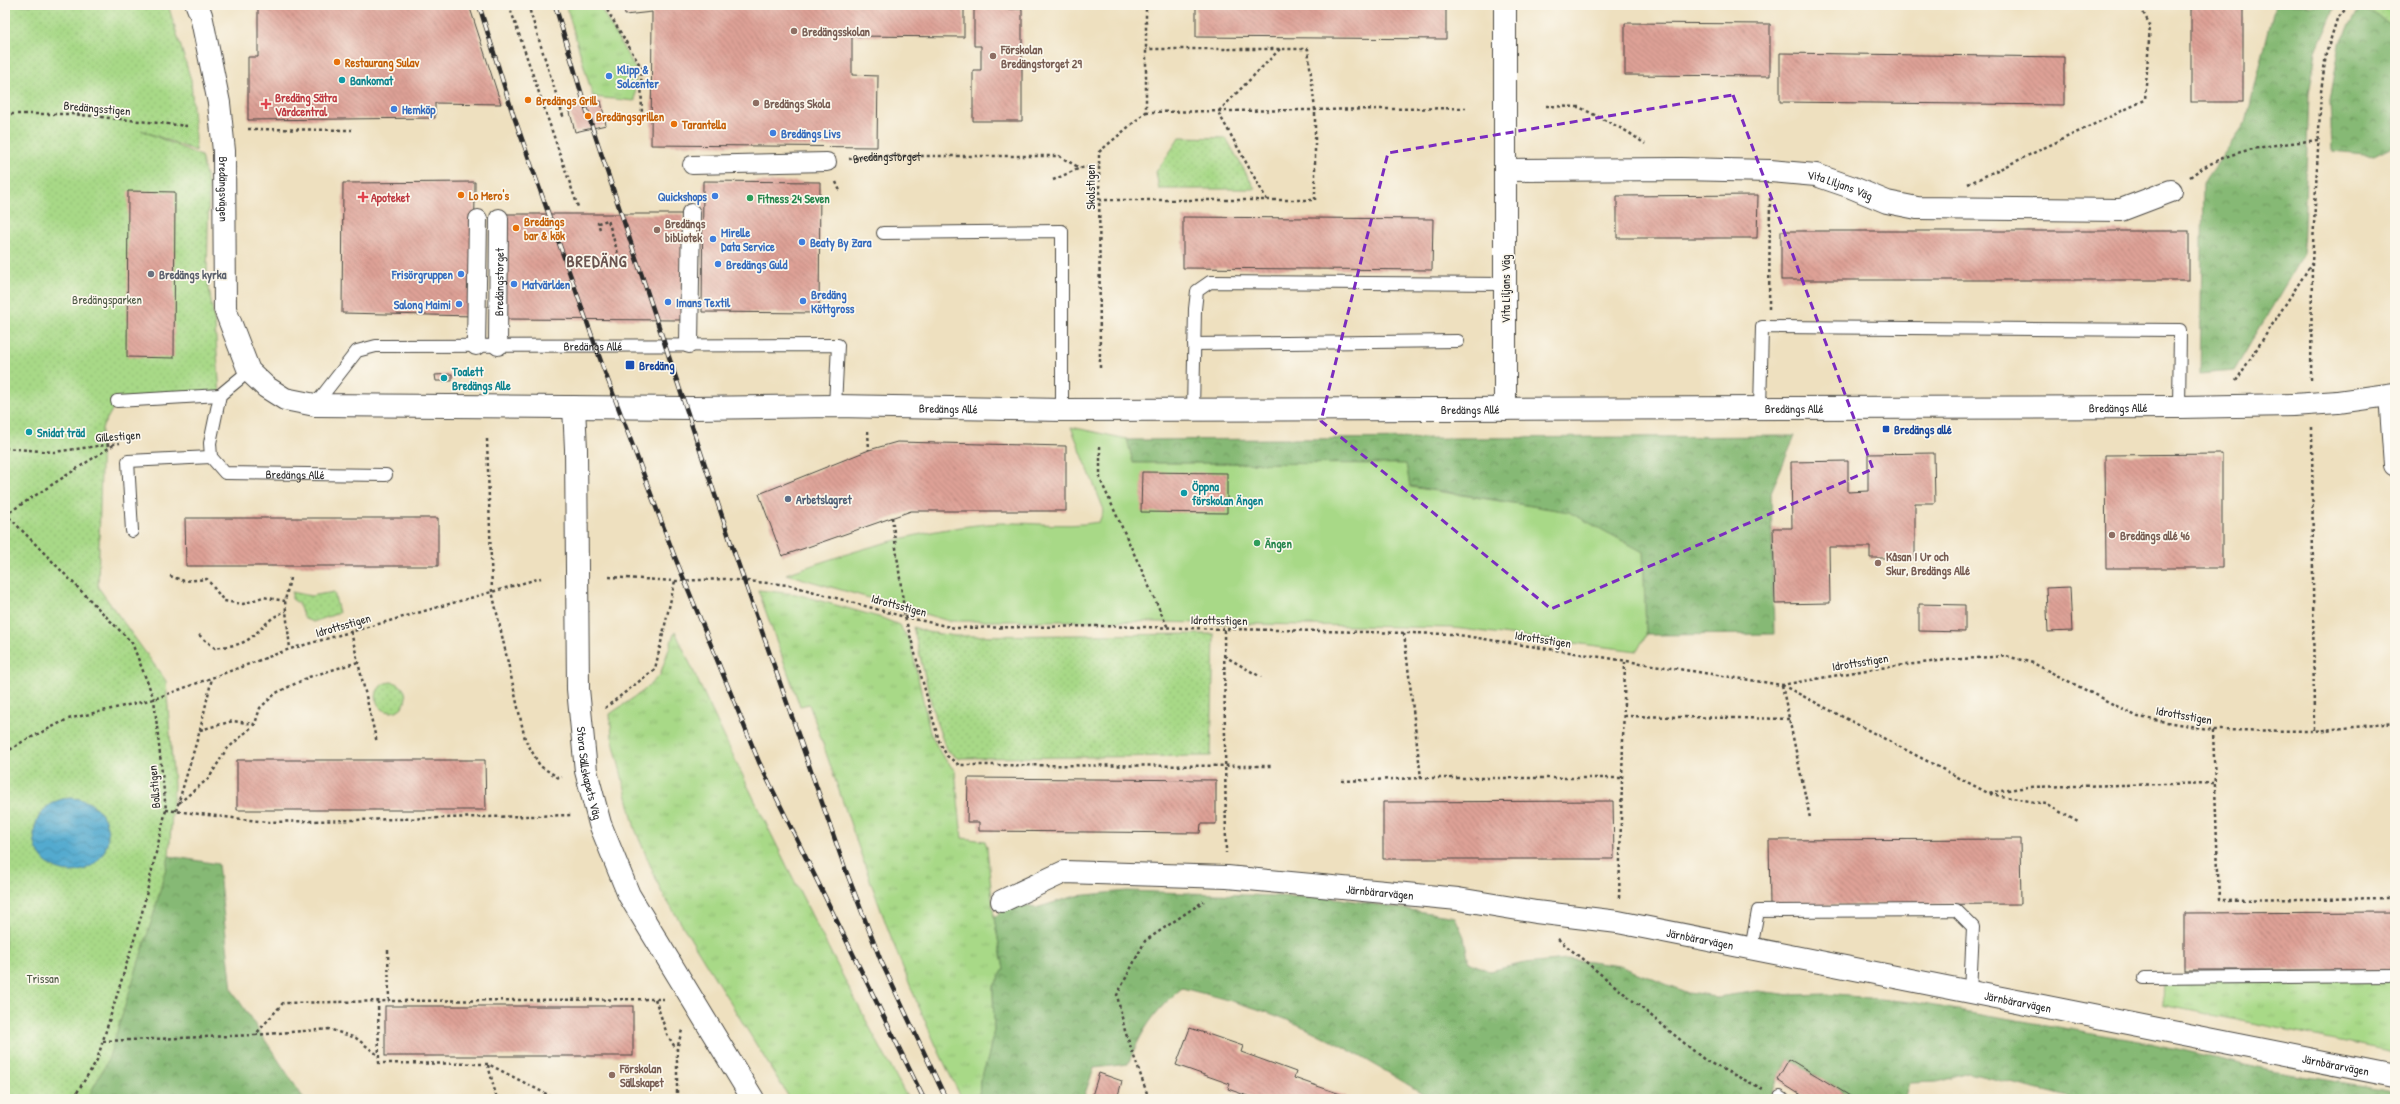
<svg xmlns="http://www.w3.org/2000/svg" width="2400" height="1104" viewBox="0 0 2400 1104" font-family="'Patrick Hand',sans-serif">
	<defs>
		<pattern id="grass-tufts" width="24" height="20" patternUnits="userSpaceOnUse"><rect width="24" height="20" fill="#a8d987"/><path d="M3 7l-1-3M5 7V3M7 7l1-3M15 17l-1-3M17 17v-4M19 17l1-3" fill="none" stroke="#91ba75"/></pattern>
		<pattern id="forest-crowns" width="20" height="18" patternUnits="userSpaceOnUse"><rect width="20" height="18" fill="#86b974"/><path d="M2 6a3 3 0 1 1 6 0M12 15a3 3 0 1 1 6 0" fill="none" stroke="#6e975f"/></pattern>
		<pattern id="park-dots" width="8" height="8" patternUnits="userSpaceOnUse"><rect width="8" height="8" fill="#a8d987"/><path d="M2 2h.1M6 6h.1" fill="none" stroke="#91ba75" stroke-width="1.8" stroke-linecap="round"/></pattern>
		<pattern id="water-waves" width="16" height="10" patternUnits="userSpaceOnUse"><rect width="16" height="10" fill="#52aacf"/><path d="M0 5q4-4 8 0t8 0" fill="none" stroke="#448ba8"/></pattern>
		<pattern id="building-back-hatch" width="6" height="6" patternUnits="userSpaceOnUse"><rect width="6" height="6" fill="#dea196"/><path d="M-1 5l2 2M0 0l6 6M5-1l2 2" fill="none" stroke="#b4837b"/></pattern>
	</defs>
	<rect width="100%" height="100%" fill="#fbf7ec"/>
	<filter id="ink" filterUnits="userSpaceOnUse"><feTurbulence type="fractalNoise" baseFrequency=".025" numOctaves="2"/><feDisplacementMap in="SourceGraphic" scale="8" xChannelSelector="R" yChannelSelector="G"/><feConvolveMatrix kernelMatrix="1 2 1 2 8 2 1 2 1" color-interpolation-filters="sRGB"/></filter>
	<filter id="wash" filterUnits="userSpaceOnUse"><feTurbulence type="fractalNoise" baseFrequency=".012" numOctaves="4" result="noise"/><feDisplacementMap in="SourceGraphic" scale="16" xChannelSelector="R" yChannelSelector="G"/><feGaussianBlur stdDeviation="0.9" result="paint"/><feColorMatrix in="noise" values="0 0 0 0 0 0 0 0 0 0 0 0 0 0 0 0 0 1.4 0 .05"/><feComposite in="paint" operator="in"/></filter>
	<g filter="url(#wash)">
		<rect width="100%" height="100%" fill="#eee0bf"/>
		<g fill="url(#grass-tufts)" stroke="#6a8259">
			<path d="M566 5H599L636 70 635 101 593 97Z"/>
			<path d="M758 590 796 594 882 618 899 625 910 641 930 732 941 754 955 771 962 838 985 841 987 847 994 918 1004 969 993 988 994 1030 988 1058 980 1081 979 1099H962C897 973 856 837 809 704L800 706Z"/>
			<path d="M675 631C747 789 825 946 908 1099H790L661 891 635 829 612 737 610 714 642 692 660 675Z"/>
			<path d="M2164 978 2395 979V1052L2163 1005Z"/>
		</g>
		<g fill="url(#forest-crowns)" stroke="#587250">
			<path d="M2275 5H2336L2316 52 2309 94 2303 255 2234 371 2200 374 2203 184 2246 122Z"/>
			<path d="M2360 7 2395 26V145L2375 155 2332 151 2330 101 2340 43Z"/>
			<path d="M1795 436 1771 492 1774 634 1646 635 1643 552 1569 512 1410 486 1406 464 1133 463 1127 440Z"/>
			<path d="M169 856 218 864 232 990 304 1099H87L108 1060 153 916Z"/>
			<path d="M1127 891 1335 898 1455 917 1464 937 1469 962 1489 971 1525 963 1567 959 1620 966 1688 993 1717 997 1758 991 1791 995 1827 994 1911 1002 2151 1043 2271 1071 2388 1090 2395 1094V1099H2077L1969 1073 1937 1082 1910 1083 1905 1099H1855L1789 1059 1777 1080 1769 1099H1420L1422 1093C1382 1069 1342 1044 1299 1025 1262 1008 1221 998 1182 988 1154 1011 1142 1030 1128 1064L1094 1068 1083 1099H979L980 1081 988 1058 994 1030 993 988 1004 969 994 918 1010 903 1036 908 1076 896Z"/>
		</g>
		<g fill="url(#park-dots)" stroke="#6a8259">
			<path d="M5 5H168L191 80 196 151 141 130 201 156 209 187 207 276 215 325 220 395 117 401 102 428 98 587 166 681 174 786 169 856 153 916 108 1060 87 1099H5Z"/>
			<path d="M2361 5H2395V26L2360 7Z"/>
			<path d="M1180 137 1226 138 1255 189H1159L1156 172Z"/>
			<path d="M292 592 311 596 334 592 339 613 313 622 305 619 298 603 292 599Z"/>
			<path d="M913 627 927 632 955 636 1214 634 1211 756 957 758 946 749 935 718Z"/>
			<circle cx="391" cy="697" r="15"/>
		</g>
		<path fill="#a8d987" stroke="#6a8259" d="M1071 427 1127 439 1133 463 1406 464 1410 487 1569 512 1643 552 1646 635 1637 651 1454 628 1107 621H949L786 574C851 552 917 530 987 524 1024 520 1061 529 1099 522L1104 510Z"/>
		<circle fill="url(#water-waves)" stroke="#3e6a7d" cx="71" cy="835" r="37"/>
		<g id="blocks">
			<g fill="url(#building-back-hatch)">
				<path d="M258 5H469L501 104 435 103V118L248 120V57H258Z"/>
				<path d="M624 5H974V9H964V37L852 36V75L878 76 877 147 651 145 652 12 625 15Z"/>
				<path d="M1196 5H1446V39L1196 37Z"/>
				<rect x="2191" y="5" width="52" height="97"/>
				<path d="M974 9H1022V121H973V70H981V46H974Z"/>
				<path d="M1625 23 1770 24V76L1625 75Z"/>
				<path d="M1780 53 2064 57V105L1780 102Z"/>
				<path d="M601 101 606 125 575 132 569 108Z"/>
				<path d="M703 181 820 182 819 313 702 312Z"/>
				<path d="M475 182 474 316 342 313 343 183Z"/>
				<path d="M128 191 175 192 174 358 127 357Z"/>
				<path d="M1758 195 1757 238H1617V196Z"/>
				<path d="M503 214H683L682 320 502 319Z"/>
				<path d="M1183 217 1433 219 1432 270 1183 268Z"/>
				<rect x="1781" y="231" width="408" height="49"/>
				<path d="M452 374V381H436L435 375Z"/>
				<path d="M897 442 1066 446V511H911L782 556 759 494 869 450Z"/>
				<path d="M1934 453 1935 503H1915V558H1870V547H1829L1830 603 1775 604 1773 528H1792L1791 462 1848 461V492L1868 491V454Z"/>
				<path d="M2222 454V568H2106L2105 455Z"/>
				<path d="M1142 472 1227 473V513L1141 512Z"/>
				<path d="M185 518H438V566H186Z"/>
				<path d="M2070 587 2072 631 2048 632 2046 588Z"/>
				<path d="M1919 604 1965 605V632L1919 631Z"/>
				<path d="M237 760H485L486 810H237Z"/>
				<path d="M968 778 1216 780V824H1201L1200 833 979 831V822H967Z"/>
				<path d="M1613 801 1614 859H1383V802Z"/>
				<path d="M2020 839 2021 904 1770 905 1769 840Z"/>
				<path d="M2395 912V970H2184V913Z"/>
				<rect x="385" y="1006" width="248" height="50"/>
				<path d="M1190 1028 1243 1046 1241 1052 1296 1072 1294 1078 1346 1096 1345 1099H1256L1228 1089 1230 1084 1176 1065Z"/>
				<path d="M1789 1059 1855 1099H1807L1777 1080Z"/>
				<path d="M1099 1073 1122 1081 1117 1099H1091Z"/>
			</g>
		</g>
	</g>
	<g filter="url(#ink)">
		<use href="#blocks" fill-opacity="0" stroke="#484641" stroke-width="1"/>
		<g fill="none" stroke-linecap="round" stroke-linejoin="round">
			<defs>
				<g id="service">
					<path d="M883 233 1062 231V410"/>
					<path d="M1194 344 1458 341"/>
					<path id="s2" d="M249 371 220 395 210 443 211 457 225 473 386 475"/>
					<path d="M117 401 220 395"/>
					<path id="s3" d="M315 405 357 351 376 346 838 345 835 406"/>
					<path d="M1760 409 1762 327 2180 330 2179 407"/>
					<path d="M1193 410 1195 309 1197 291 1210 282 1505 284"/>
					<path d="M132 531 128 461 211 457"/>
					<path d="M1751 949 1758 911 1956 910 1973 927 1970 993"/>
					<path d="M2144 978 2395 976"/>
					<path d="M1780 1097 1783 1099"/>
				</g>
				<g id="pedestrian">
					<path d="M692 165 827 162"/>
					<path d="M689 344 691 213"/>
					<path d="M476 346 478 219"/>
					<path id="s4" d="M498 346 499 218"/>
				</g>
				<g id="minor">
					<path id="s5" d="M1505 170 1681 169 1770 171 1816 175 1851 187 1887 202 1917 208 2121 210 2171 191"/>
					<path d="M2390 395 2395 465"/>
					<path d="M1505 409V5"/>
					<path id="s6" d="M1002 901 1064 872 1227 877 1458 899 1536 912 1618 922 2395 1076"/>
				</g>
				<g id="tertiary">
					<path id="s7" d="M197 5 201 15 219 103 224 151 225 309 249 371 266 387 285 399 315 405 692 408 835 406 1062 410 2179 407 2293 405"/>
					<path d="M2338 402 2395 394"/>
					<path id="s8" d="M574 407 576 449 578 689 586 771 600 824 629 895 753 1099"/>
				</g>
			</defs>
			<use href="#service" stroke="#484641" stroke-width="14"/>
			<use href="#pedestrian" stroke="#484641" stroke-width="20"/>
			<use href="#minor" stroke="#484641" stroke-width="24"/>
			<use href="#tertiary" stroke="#484641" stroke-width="24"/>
			<g stroke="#484641" stroke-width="2.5" stroke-dasharray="3 3" stroke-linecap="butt">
				<path d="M509 5 578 207"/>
				<path d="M528 5 564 119"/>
				<path d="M604 5 641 67 642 118"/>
				<path d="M1546 106 1579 107 1628 132 1645 144"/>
				<path d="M1146 112 1466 108"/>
				<path d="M5 114H72L187 126"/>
				<path d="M248 129 352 130"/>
				<path id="s1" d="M849 159 870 156H1059L1080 168"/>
				<path d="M2190 177C2226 148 2274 145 2318 140"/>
				<path d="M1053 180 1080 168 1099 166"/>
				<path d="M836 182 840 191"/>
				<path d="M1968 184 2145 100 2150 25 2139 5"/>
				<path d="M1099 200H1315V110L1308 49H1146"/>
				<path d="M1267 200 1218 112 1280 49"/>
				<path d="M600 229 598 223 608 220 621 264"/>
				<path d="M1769 309 1770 196"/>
				<path d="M1100 368 1099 152 1146 112V5"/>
				<path d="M2311 380 2312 263 2321 92 2326 54 2337 19 2349 5"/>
				<path d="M2236 381 2312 263"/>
				<path d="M2312 427 2314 731"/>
				<path d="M868 431 869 450"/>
				<path d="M487 439 492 591 525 739 540 766 559 778 562 777"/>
				<path d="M1100 446V479L1168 628"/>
				<path d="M5 448 54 452 120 443"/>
				<path d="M5 513 132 643 154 699 166 810 141 917 97 1060 73 1099"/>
				<path d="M5 515 115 444"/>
				<path d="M892 517 905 617 939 741 947 756 959 765 1272 766"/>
				<path d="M170 576 184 581 207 579 224 601 243 604 263 597 285 601"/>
				<path d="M609 577 675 581 725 579 789 585 905 617 955 628 1099 626 1452 634 1782 685 1872 669 1947 660 2006 656 2033 663 2138 717 2213 730 2314 731 2395 723"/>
				<path d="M290 578 285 601 290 649"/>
				<path d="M1224 630 1226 853"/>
				<path d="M351 632 377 743"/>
				<path d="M1404 633 1421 778"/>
				<path d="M199 635 215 648C226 646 240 646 249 639 264 628 266 619 286 611"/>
				<path d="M1224 656 1261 677"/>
				<path d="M1782 685 1988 793 2028 787 2215 783"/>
				<path d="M1782 685 1810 818"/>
				<path d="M605 708 655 669 675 581"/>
				<path d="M1624 716 1790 719"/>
				<path d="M200 730 233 721 254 724"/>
				<path d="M2213 730 2219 900 2395 898"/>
				<path d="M5 753 22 742 68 719 154 699 290 649 541 578"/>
				<path d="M1342 781 1421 778H1623"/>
				<path d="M1990 794 2046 804 2078 822"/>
				<path d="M179 803 209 778 226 750 255 724 260 708 276 693 309 677 358 662"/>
				<path d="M166 810 267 822 573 815"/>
				<path d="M176 811 200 730 212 678"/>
				<path d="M1619 898 1625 662"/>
				<path d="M1558 939 1706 1061 1763 1089"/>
				<path d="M388 950 389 1001 664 999"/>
				<path d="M655 999 667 1034 676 1049"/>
				<path d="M378 1001 379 1063 488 1064 556 1099"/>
				<path d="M255 1035 329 1029 356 1038 379 1056"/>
				<path d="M103 1041 255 1035 283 1003 389 1001"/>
				<path d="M488 1065 497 1099"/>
				<path d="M677 1099V1049L682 1030"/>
				<path d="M1149 1099 1125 1031 1117 995 1145 941 1204 901"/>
			</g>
			<use href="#service" stroke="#fff" stroke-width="12"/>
			<use href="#pedestrian" stroke="#fff" stroke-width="18"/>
			<use href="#minor" stroke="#fff" stroke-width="22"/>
			<use href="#tertiary" stroke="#fff" stroke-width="22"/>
			<defs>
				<g id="rail">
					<path d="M479 5 512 111 603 367 674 555 759 762 924 1099"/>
					<path d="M555 5 584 102 732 546 846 871 881 961 946 1099"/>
				</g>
			</defs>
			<use href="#rail" stroke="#2b2b2b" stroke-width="4.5"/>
			<use href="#rail" stroke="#fbf7ec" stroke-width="3" stroke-dasharray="9" stroke-linecap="butt"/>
			<defs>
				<path id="tertiary-bridge" d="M2293 405 2338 402"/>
			</defs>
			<use href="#tertiary-bridge" stroke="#484641" stroke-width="24" stroke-linecap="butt"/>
			<use href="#tertiary-bridge" stroke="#fff" stroke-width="22"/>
		</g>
	</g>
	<path fill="none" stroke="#7b2cbf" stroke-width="3" stroke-dasharray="8 5" stroke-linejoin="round" d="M1733 95 1873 469 1551 609 1321 421 1388 153Z"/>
	<g fill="#8d6e63" stroke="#fbf7ec" stroke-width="1.5">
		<circle cx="794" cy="31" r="4"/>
		<circle cx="993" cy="56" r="4"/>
		<circle cx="756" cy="103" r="4"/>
		<circle cx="657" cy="230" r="4"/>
		<circle cx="2112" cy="535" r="4"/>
		<circle cx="1878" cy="563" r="4"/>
		<circle cx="612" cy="1075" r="4"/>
	</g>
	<g fill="#e8710a" stroke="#fbf7ec" stroke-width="1.5">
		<circle cx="337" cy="62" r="4"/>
		<circle cx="528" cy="100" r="4"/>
		<circle cx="588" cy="116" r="4"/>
		<circle cx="674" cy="124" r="4"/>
		<circle cx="461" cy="195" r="4"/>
		<circle cx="516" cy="228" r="4"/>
	</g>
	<g fill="#3f7fe0" stroke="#fbf7ec" stroke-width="1.5">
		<circle cx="609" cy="76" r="4"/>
		<circle cx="394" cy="109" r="4"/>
		<circle cx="773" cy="133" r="4"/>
		<circle cx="715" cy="196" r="4"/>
		<circle cx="713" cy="239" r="4"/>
		<circle cx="802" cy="242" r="4"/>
		<circle cx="718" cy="264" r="4"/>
		<circle cx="461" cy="274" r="4"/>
		<circle cx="514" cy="284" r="4"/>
		<circle cx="803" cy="301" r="4"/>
		<circle cx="668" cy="302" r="4"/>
		<circle cx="459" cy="304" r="4"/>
	</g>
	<g fill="#0f9aa8" stroke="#fbf7ec" stroke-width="1.5">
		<circle cx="342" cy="80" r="4"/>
		<circle cx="444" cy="378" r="4"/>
		<circle cx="29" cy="432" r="4"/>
		<circle cx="1184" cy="493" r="4"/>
	</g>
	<g fill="#e0444e" stroke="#fbf7ec" stroke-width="1.5">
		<path d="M264 98h4v4h4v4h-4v4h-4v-4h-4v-4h4z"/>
		<path d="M361 191h4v4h4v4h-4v4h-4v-4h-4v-4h4z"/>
	</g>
	<g fill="#2e9e5b" stroke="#fbf7ec" stroke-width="1.5">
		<circle cx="750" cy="198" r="4"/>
		<circle cx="1257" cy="543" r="4"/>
	</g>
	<circle fill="#6b7280" stroke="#fbf7ec" stroke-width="1.5" cx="151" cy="274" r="4"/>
	<g fill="#1a4fb4" stroke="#fbf7ec" stroke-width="1.5">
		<rect x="625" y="360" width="10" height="10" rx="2"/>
		<rect x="1882" y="425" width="8" height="8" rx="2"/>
	</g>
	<circle fill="#5c6f8a" stroke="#fbf7ec" stroke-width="1.5" cx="788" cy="499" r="4"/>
	<g text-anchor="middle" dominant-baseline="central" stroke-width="3.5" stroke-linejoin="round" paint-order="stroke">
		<g font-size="12" font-weight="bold" fill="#785e54" stroke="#fbf7ec" text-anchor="start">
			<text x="802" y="31">Bredängsskolan</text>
			<text x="1001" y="49">Förskolan<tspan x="1001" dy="14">Bredängstorget 29</tspan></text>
			<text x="764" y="103">Bredängs Skola</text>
			<text x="665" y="223">Bredängs<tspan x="665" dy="14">bibliotek</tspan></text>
			<text x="2120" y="535">Bredängs allé 46</text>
			<text x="1886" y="556">Kåsan I Ur och<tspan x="1886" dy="14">Skur, Bredängs Allé</tspan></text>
			<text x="620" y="1068">Förskolan<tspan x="620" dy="14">Sällskapet</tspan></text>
		</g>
		<g font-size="12" font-weight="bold" fill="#c56008" stroke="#fbf7ec" text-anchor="start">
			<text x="345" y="62">Restaurang Sulav</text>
			<text x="536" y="100">Bredängs Grill</text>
			<text x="596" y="116">Bredängsgrillen</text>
			<text x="682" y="124">Tarantella</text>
			<text x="469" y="195">Lo Mero's</text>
			<text x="524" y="221">Bredängs<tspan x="524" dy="14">bar &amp; kök</tspan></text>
		</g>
		<g font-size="12" font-weight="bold" fill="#366cbe" stroke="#fbf7ec" text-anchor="start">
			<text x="617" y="69">Klipp &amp;<tspan x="617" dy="14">Solcenter</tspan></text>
			<text x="402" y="109">Hemköp</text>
			<text x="781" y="133">Bredängs Livs</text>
			<text x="707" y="196" text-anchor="end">Quickshops</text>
			<text x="721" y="232">Mirelle<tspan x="721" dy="14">Data Service</tspan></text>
			<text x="810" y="242">Beaty By Zara</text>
			<text x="726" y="264">Bredängs Guld</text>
			<text x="453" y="274" text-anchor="end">Frisörgruppen</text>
			<text x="522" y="284">Matvärlden</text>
			<text x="811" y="294">Bredäng<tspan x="811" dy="14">Köttgross</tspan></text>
			<text x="676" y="302">Imans Textil</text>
			<text x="451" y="304" text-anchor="end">Salong Maimi</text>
		</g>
		<g font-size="12" font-weight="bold" fill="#0d838f" stroke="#fbf7ec" text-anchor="start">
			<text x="350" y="80">Bankomat</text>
			<text x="452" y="371">Toalett<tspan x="452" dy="14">Bredängs Alle</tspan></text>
			<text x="37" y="432">Snidat träd</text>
			<text x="1192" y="486">Öppna<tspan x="1192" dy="14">förskolan Ängen</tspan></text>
		</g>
		<g font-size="12" font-weight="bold" fill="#be3a42" stroke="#fbf7ec" text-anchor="start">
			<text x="275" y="97">Bredäng Sätra<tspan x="275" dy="14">Vårdcentral</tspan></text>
			<text x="371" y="197">Apoteket</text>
		</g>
		<g font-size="12" fill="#2b2b2b" stroke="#fbf7ec">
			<text transform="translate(97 108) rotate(5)">Bredängsstigen</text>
			<text stroke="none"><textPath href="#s1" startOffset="38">Bredängstorget</textPath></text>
			<text stroke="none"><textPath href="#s5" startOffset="337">Vita Liljans Väg</textPath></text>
			<text transform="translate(1090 187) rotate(-90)">Skolstigen</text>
			<text stroke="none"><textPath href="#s7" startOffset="187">Bredängsvägen</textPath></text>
			<text stroke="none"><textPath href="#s4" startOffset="64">Bredängstorget</textPath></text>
			<text transform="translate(1505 289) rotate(-90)">Vita Liljans Väg</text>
			<text stroke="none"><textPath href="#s3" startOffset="305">Bredängs Allé</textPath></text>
			<text stroke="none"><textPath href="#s7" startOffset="1083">Bredängs Allé</textPath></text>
			<text stroke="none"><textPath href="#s7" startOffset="2253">Bredängs Allé</textPath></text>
			<text stroke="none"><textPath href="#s7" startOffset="1605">Bredängs Allé</textPath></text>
			<text stroke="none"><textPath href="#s7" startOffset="1929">Bredängs Allé</textPath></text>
			<text transform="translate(118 436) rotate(-4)">Gillestigen</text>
			<text stroke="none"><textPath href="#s2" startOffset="192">Bredängs Allé</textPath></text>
			<text transform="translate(899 605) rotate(15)">Idrottsstigen</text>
			<text transform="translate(1219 620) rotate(1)">Idrottsstigen</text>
			<text transform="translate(343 625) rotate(-16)">Idrottsstigen</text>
			<text transform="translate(1543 639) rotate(9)">Idrottsstigen</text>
			<text transform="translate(1860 662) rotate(-9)">Idrottsstigen</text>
			<text transform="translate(2184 715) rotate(10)">Idrottsstigen</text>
			<text stroke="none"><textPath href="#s8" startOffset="367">Stora Sällskapets Väg</textPath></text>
			<text transform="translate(154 787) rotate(-95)">Bollstigen</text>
			<text stroke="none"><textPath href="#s6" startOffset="385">Järnbärarvägen</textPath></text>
			<text stroke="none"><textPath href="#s6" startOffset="709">Järnbärarvägen</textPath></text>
			<text stroke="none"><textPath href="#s6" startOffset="1033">Järnbärarvägen</textPath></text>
			<text stroke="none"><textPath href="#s6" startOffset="1357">Järnbärarvägen</textPath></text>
		</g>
		<g font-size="12" font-weight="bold" fill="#27864d" stroke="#fbf7ec" text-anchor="start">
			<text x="758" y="198">Fitness 24 Seven</text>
			<text x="1265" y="543">Ängen</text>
		</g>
		<g font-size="12" font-weight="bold" fill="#5b616d" stroke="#fbf7ec" text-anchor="start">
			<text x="159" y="274">Bredängs kyrka</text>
		</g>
		<g font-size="12" fill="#4a5642" stroke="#fbf7ec">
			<text x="107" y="299">Bredängsparken</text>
			<text x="43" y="978">Trissan</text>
		</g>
		<g font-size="12" font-weight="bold" fill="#164399" stroke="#fbf7ec" text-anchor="start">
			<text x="639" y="365">Bredäng</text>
			<text x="1894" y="429">Bredängs allé</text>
		</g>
		<g font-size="12" font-weight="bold" fill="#4e5e75" stroke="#fbf7ec" text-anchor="start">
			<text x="796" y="499">Arbetslagret</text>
		</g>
		<g font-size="16" font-weight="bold" letter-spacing="1" fill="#6a5450" stroke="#fbf7ec">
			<text x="597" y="261">BREDÄNG</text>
		</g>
	</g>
	<rect width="2400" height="1104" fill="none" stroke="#fbf7ec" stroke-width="20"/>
</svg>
